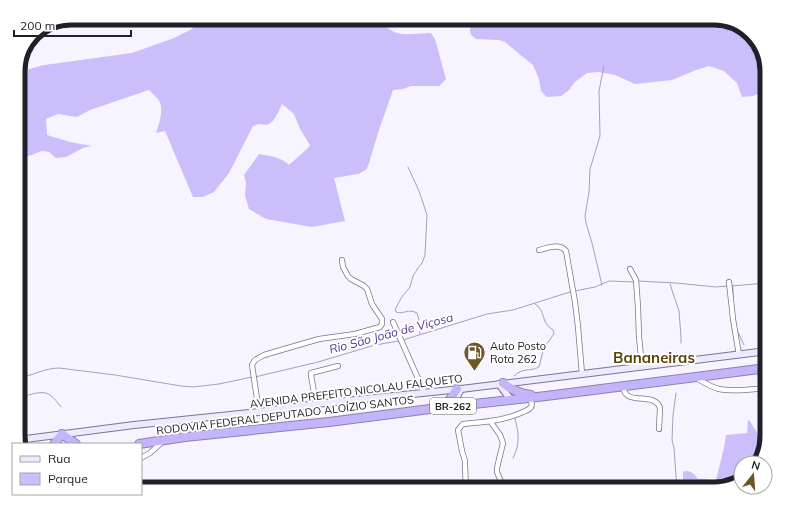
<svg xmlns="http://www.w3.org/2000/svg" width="785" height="507" viewBox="0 0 785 507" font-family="Mulish,sans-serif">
	<rect width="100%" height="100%" fill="#f6f4fe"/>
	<g fill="#cbbefb">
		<path d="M198 18H378C379 21 381 23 384 25 399 39 412 33 431 33L435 39 446 79 439 86H411L403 89 393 90 379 130 369 163 366 170 358 174 334 178 345 221 312 227 266 219 249 209 245 195 246 183 244 175 259 154C270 156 281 157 289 165L308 148 310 145 300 129 294 114 282 104 278 113 273 121 267 125 259 124 253 126 229 173 214 192 203 197H193L165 131 156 133C159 124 165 108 158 99 155 96 152 93 149 90L90 110 77 117 58 114 46 119 47 135 70 142 92 146 83 148 66 157 56 158 49 152 42 151 18 160V76L29 69 44 65 132 53 174 38 192 29Z"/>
		<path d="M470 18H714L743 27 760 44 767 67V91L753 96 742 97 737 83 724 71 709 66 696 70 672 80 635 84 615 75 599 72 587 73 575 82 569 90 561 96 547 97 541 91 539 79 533 65 517 52 505 42 499 40 476 39 471 35 470 31Z"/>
		<path d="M748 420 750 421C754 430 765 439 763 450 762 454 760 459 759 463H741L740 482 715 489H683V472C690 469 694 474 698 479 704 478 710 480 716 480L724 448 726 435 747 433Z"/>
	</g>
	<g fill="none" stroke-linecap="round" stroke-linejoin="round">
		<g stroke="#a49fbb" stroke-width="1">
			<path d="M408 167 419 191 427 215 425 255 422 263 418 268 413 276 410 287 401 298 395 310 396 312C403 315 408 308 417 313L419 320 420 334"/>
			<path d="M638 281 676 283 716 287 728 286"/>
			<path d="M670 284 679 311 681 337V343"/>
			<path d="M602 285 592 243 586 223 585 216 589 192 590 169 600 136 599 91 604 66"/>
			<path d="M731 286 767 283"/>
			<path d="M733 287V299"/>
			<path d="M575 291 595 287 609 281 634 282"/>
			<path d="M737 330 744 345"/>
			<path d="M403 340 487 314 513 310 570 292"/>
			<path d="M514 376C523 367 530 372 539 367L544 347 549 341 554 334 553 330C540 322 546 310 535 304"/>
			<path d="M255 377 318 362 375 345 399 341"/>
			<path d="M18 378C32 376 45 368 59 368L115 375 181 386 193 387 219 384 252 377"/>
			<path d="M676 393 673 415 672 440 674 448 677 489"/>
			<path d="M18 398C26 396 43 389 50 395 54 398 58 403 61 407"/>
			<path d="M766 418 767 424"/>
			<path d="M513 458C520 446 519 432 515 419"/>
		</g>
		<defs>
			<g id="street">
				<path d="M539 250C548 248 559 243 566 251L575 302 578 327 582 374"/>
				<path d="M630 269 636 280 638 307 639 337 642 366"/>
				<path d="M729 282 733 319 739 355"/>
				<path d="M393 322 424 392"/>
				<path d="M696 378C703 382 711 387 719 389 734 392 752 389 767 388"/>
				<path d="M623 386C624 390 624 393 627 395 634 402 656 394 660 408L659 429"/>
				<path d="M316 404 311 375V373L338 366"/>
				<path d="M259 412 252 365 255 360 264 355 319 339 355 334 380 327 382 324V319L372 304 367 289 364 286 351 279 348 276 343 267 342 260"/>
				<path d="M490 421 500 435 503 443 497 468V472L504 489"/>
				<path d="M141 458 150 453 162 442"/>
				<path d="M466 489 465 466V461L462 451 458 430 461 426 463 424C483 422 504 421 523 412 525 411 529 410 531 407 533 404 531 401 530 398"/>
			</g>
			<g id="secondary">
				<path d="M499 384 511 400"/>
				<path d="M452 406 461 389"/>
				<path d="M18 440 134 425 259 412 316 404 461 389 767 351"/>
			</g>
			<g id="highway">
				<path d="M503 383C512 390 520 394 531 395"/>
				<path d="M439 405 448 402 457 389"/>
				<path d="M54 444 62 434 76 444"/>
				<path d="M139 444 185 437 329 422 438 408 546 396 767 368"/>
			</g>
		</defs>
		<use href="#street" stroke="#7a758c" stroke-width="6"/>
		<use href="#secondary" stroke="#7a758c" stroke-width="8"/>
		<use href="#highway" stroke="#8b81b2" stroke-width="10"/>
		<use href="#street" stroke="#fff" stroke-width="4.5"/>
		<use href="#secondary" stroke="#ede9fe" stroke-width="6"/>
		<use href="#highway" stroke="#c4b5fb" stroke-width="8"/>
	</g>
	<defs>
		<symbol id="fuel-pin" viewBox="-11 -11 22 30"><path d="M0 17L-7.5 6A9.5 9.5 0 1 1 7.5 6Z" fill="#6d5626" stroke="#fff"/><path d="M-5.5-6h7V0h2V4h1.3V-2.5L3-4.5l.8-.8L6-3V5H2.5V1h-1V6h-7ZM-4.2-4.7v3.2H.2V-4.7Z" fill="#fff"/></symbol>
	</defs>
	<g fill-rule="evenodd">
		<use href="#fuel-pin" x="462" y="340" width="25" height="34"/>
	</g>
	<g text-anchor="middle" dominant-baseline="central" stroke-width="4" stroke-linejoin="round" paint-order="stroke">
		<rect fill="#fff" stroke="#646369" stroke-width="1" x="430" y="398" width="46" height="16" rx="3"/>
		<g font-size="10" font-weight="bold" fill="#212029">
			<text x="453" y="406">BR-262</text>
		</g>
		<g font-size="11" fill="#212029" stroke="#fff" text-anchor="start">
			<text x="490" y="346">Auto Posto<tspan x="490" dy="13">Rota 262</tspan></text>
		</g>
		<g font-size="11" fill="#212029" stroke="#fff">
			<text transform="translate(356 391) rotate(-7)">AVENIDA PREFEITO NICOLAU FALQUETO</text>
			<text transform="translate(285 415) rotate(-7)">RODOVIA FEDERAL DEPUTADO ALOÍZIO SANTOS</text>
		</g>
		<g font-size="12" font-style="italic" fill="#553697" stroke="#fff">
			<text transform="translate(391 333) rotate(-15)">Rio São João de Viçosa</text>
		</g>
		<g font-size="15" font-weight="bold" fill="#5c4304" stroke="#fff">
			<text x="654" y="357">Bananeiras</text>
		</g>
	</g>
	<path d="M0 0H785V507H0ZM71 25H714A46 46 0 0 1 760 71V436A46 46 0 0 1 714 482H71A46 46 0 0 1 25 436V71A46 46 0 0 1 71 25Z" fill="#fff" fill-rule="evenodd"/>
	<path fill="none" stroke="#212029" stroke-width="5" d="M71 25H714A46 46 0 0 1 760 71V436A46 46 0 0 1 714 482H71A46 46 0 0 1 25 436V71A46 46 0 0 1 71 25Z"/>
	<rect x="12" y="443" width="130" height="52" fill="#ffffff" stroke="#a6a6a9"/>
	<rect x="20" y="456" width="20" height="6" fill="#ede9fe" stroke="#a6a6a9"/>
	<text x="48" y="463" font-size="12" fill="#212029">Rua</text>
	<rect x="20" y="473" width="20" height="12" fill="#cbbefb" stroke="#a6a6a9"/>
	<text x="48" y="483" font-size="12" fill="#212029">Parque</text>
	<g transform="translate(753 475) rotate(17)"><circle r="19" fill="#ffffff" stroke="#a6a6a9"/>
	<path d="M0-3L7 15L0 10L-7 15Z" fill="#6d5626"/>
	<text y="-6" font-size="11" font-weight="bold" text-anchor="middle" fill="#212029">N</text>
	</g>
	<path d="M14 30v6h117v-6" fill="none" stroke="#212029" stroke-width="2"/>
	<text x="20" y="30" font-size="12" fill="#212029" stroke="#ffffff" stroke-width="3" paint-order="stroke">200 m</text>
</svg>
